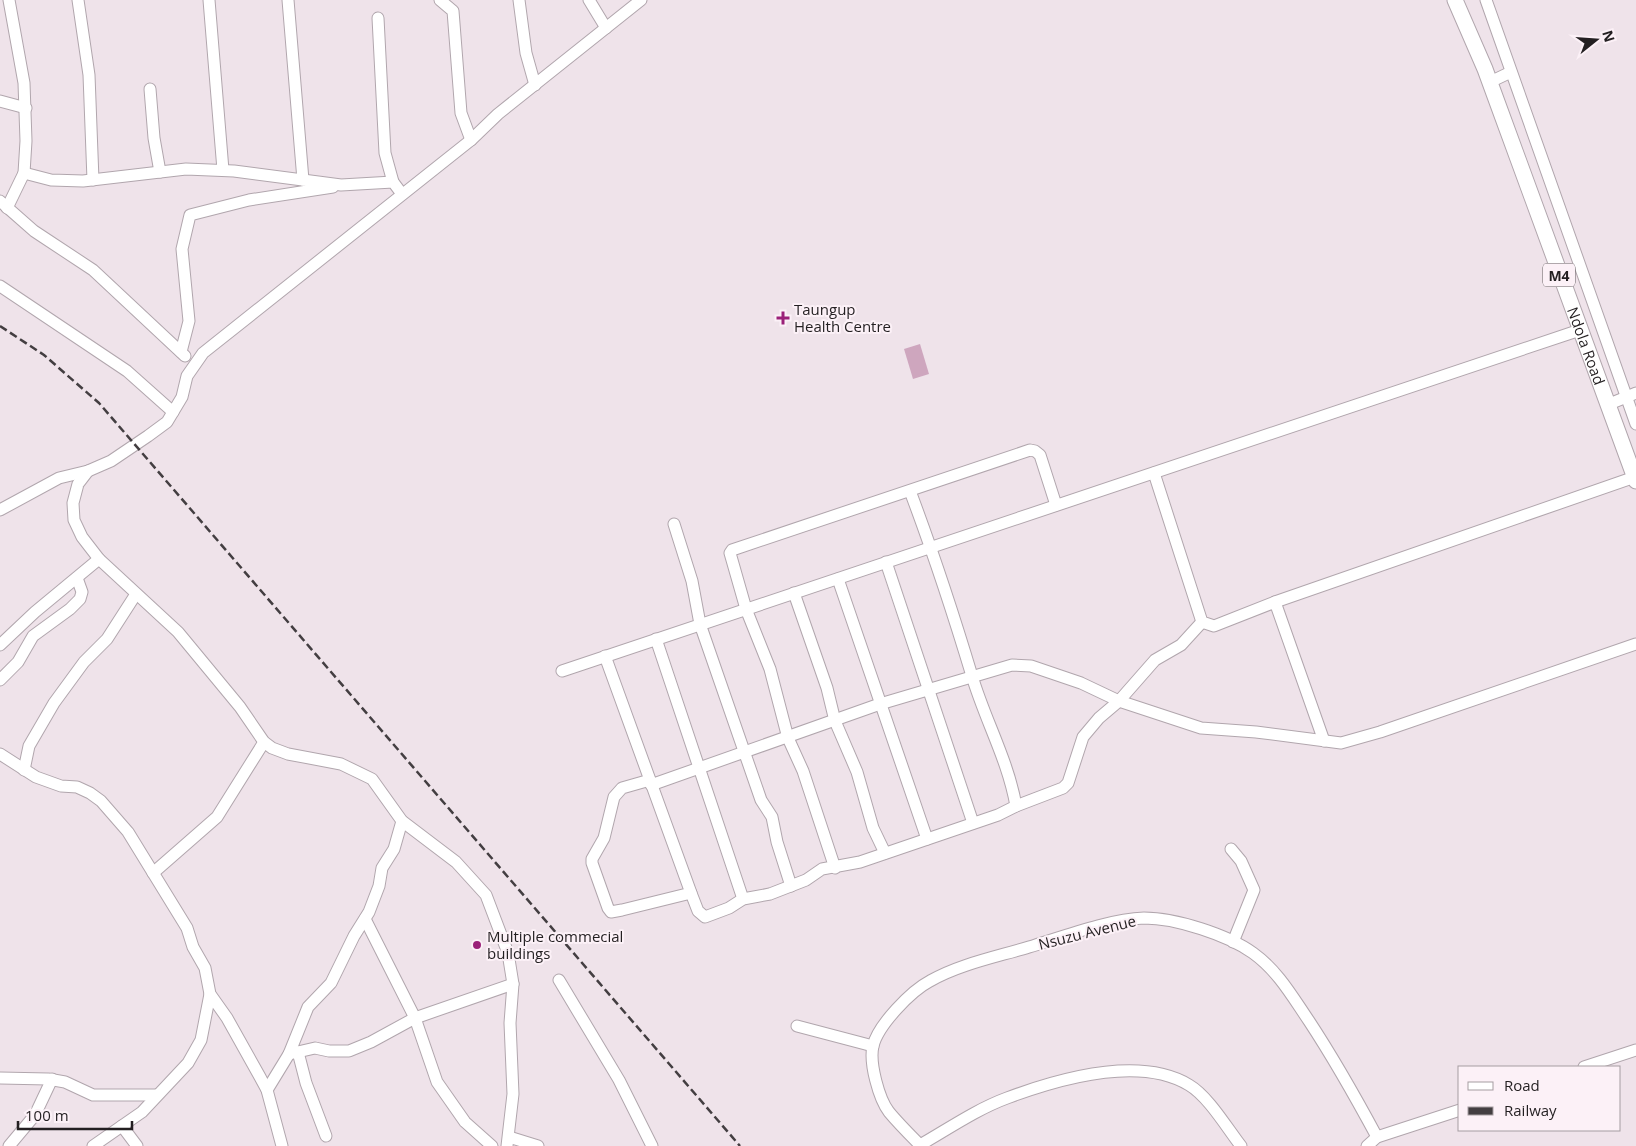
<svg xmlns="http://www.w3.org/2000/svg" width="1636" height="1146" viewBox="0 0 1636 1146" font-family="'Open Sans',sans-serif">
	<rect width="100%" height="100%" fill="#efe3ea"/>
	<path fill="#cea6be" d="M920 344 929 374 913 379 904 349Z"/>
	<g fill="none" stroke-linecap="round" stroke-linejoin="round">
		<defs>
			<g id="minor">
				<path d="M78 0 89 75 93 180"/>
				<path d="M209 0 223 170"/>
				<path d="M288 0 303 180"/>
				<path d="M440 0 453 11 461 113 471 140"/>
				<path d="M519 0 526 53 535 85"/>
				<path d="M589 0 606 28"/>
				<path d="M1486 0 1636 424"/>
				<path d="M378 18 385 153 393 182"/>
				<path d="M1490 82 1511 72"/>
				<path d="M150 89 154 138 160 172"/>
				<path d="M0 101 26 108"/>
				<path d="M24 173 51 180 83 181 186 169 234 171 341 185 393 182 402 194"/>
				<path d="M0 201 34 231 93 270 185 356"/>
				<path d="M7 208 24 173 26 141 24 83 9 0"/>
				<path d="M0 286 127 371 173 412"/>
				<path d="M181 352 189 321 182 249 190 215 249 200 333 187"/>
				<path d="M1607 405 1636 393"/>
				<path d="M88 471 78 484 73 503 74 520 82 537 99 559 178 632 240 707 264 742 272 748 288 754 341 764 372 779 402 821 456 862 486 895 508 953 513 984 510 1023 513 1094 507 1146"/>
				<path d="M1154 473 1202 622 1214 626 1275 602 1635 477"/>
				<path d="M0 510 59 478 88 471 111 461 148 436 167 422 182 397 187 376 203 353 471 140 498 114 641 0"/>
				<path d="M674 524 692 581 700 624 761 800 772 817 777 842 791 886"/>
				<path d="M886 562 973 823"/>
				<path d="M838 579 927 839"/>
				<path d="M794 593 827 688 835 721 857 772 873 828 885 853"/>
				<path d="M1275 602 1324 741"/>
				<path d="M656 639 743 899"/>
				<path d="M0 645 35 612 99 559"/>
				<path d="M605 656 691 893 698 911 705 917 729 908 743 899 770 894 806 880 822 869 860 862 998 815 1016 806C1008 760 985 720 972 676 953 613 933 552 910 491"/>
				<path d="M562 671 1580 330"/>
				<path d="M0 680 18 662 33 636 70 609 80 599 82 592 77 578"/>
				<path d="M0 754 36 777 61 786 77 787 90 793 101 801 128 832 187 928 193 947 205 968 210 994 227 1018 260 1077 267 1090 282 1146"/>
				<path d="M24 770 29 746 54 703 84 662 107 639 136 594"/>
				<path d="M650 780 622 788 614 797 604 838 592 859V863L608 908 611 912 622 910 691 893"/>
				<path d="M651 785 880 704 1012 665 1031 666 1081 683 1119 701 1201 728 1256 732 1341 743 1380 732 1636 644"/>
				<path d="M1016 806 1063 788 1068 783 1083 737 1099 718 1119 701 1155 660 1181 645 1202 622"/>
				<path d="M1231 849 1241 861 1254 890 1233 942"/>
				<path d="M835 868 803 771 788 738 770 669 746 609 730 553 732 550 1030 450 1035 451 1040 455 1056 505"/>
				<path d="M153 873 217 817 264 742"/>
				<path d="M365 919 415 1018 437 1082 465 1122 492 1146"/>
				<path d="M559 980 619 1080 652 1146"/>
				<path d="M797 1026 873 1046"/>
				<path d="M298 1052 306 1083 326 1136"/>
				<path d="M289 1054 315 1048 329 1051H349L371 1042 415 1018 513 984"/>
				<path d="M1584 1067 1636 1050"/>
				<path d="M0 1078 48 1079 65 1082 93 1095H156"/>
				<path d="M267 1090 289 1054 308 1007 331 983 354 936 369 912 379 886 382 868 394 849 402 821"/>
				<path d="M122 1126 137 1146"/>
				<path d="M509 1137 538 1146"/>
				<path d="M920 1145C948 1129 977 1109 1007 1098 1058 1079 1139 1055 1189 1085 1208 1096 1227 1128 1241 1146"/>
				<path d="M9 1146 35 1115 52 1079"/>
				<path d="M93 1146 142 1112 188 1063 201 1040 210 994"/>
				<path d="M921 1146C910 1135 899 1124 889 1112 879 1099 869 1063 873 1046 878 1025 911 991 930 981 960 964 996 957 1029 947 1062 937 1110 919 1144 918 1176 918 1228 935 1253 953 1278 971 1292 996 1309 1021 1334 1059 1356 1098 1377 1137"/>
				<path d="M1367 1146 1377 1137 1460 1110"/>
			</g>
			<g id="major">
				<path id="s1" d="M1455 0 1485 69 1636 481"/>
			</g>
		</defs>
		<use href="#minor" stroke="#b1a6ad" stroke-width="13"/>
		<use href="#major" stroke="#b1a6ad" stroke-width="17"/>
		<use href="#minor" stroke="#fff" stroke-width="11"/>
		<use href="#major" stroke="#fff" stroke-width="15"/>
		<path stroke="#433e41" stroke-width="2.5" stroke-dasharray="8 4" stroke-linecap="butt" d="M0 326 44 355 99 403 740 1146"/>
	</g>
	<g fill="#9b2179" stroke="#fcf1f7" stroke-width="2">
		<path d="M780.5 310.5h5v5h5v5h-5v5h-5v-5h-5v-5h5z"/>
		<circle cx="477" cy="945" r="5"/>
	</g>
	<g text-anchor="middle" dominant-baseline="central" stroke-width="4" stroke-linejoin="round" paint-order="stroke">
		<rect fill="#fcf1f7" stroke="#645e61" stroke-width="1" x="1543" y="263.5" width="32" height="23" rx="4"/>
		<g font-size="14" font-weight="bold" fill="#231f21">
			<text x="1559" y="275">M4</text>
		</g>
		<g font-size="15" fill="#231f21" stroke="#fcf1f7" text-anchor="start">
			<text x="794" y="309">Taungup<tspan x="794" dy="17">Health Centre</tspan></text>
			<text x="487" y="936">Multiple commecial<tspan x="487" dy="17">buildings</tspan></text>
		</g>
		<g font-size="15" fill="#231f21" stroke="#fcf1f7">
			<text stroke="none"><textPath href="#s1" startOffset="370">Ndola Road</textPath></text>
			<text transform="translate(1087 932) rotate(-14)">Nsuzu Avenue</text>
		</g>
	</g>
	<rect x="1458" y="1066" width="162" height="65" fill="#fcf1f7" stroke="#a59da1"/>
	<rect x="1468" y="1082" width="25" height="8" fill="#ffffff" stroke="#a59da1"/>
	<text x="1504" y="1091" font-size="15" fill="#231f21">Road</text>
	<rect x="1468" y="1107" width="25" height="8" fill="#433e41" stroke="#a59da1"/>
	<text x="1504" y="1116" font-size="15" fill="#231f21">Railway</text>
	<g transform="translate(1596 40) rotate(73)" stroke="#fcf1f7" stroke-width="4" paint-order="stroke">
	<path d="M0-4L9 19L0 12L-9 19Z" fill="#231f21"/>
	<text y="-8" font-size="14" font-weight="bold" text-anchor="middle" fill="#231f21">N</text>
	</g>
	<path d="M18 1121v8h114v-8" fill="none" stroke="#231f21" stroke-width="2.5"/>
	<text x="25" y="1121" font-size="15" fill="#231f21" stroke="#fcf1f7" stroke-width="4" paint-order="stroke">100 m</text>
</svg>
